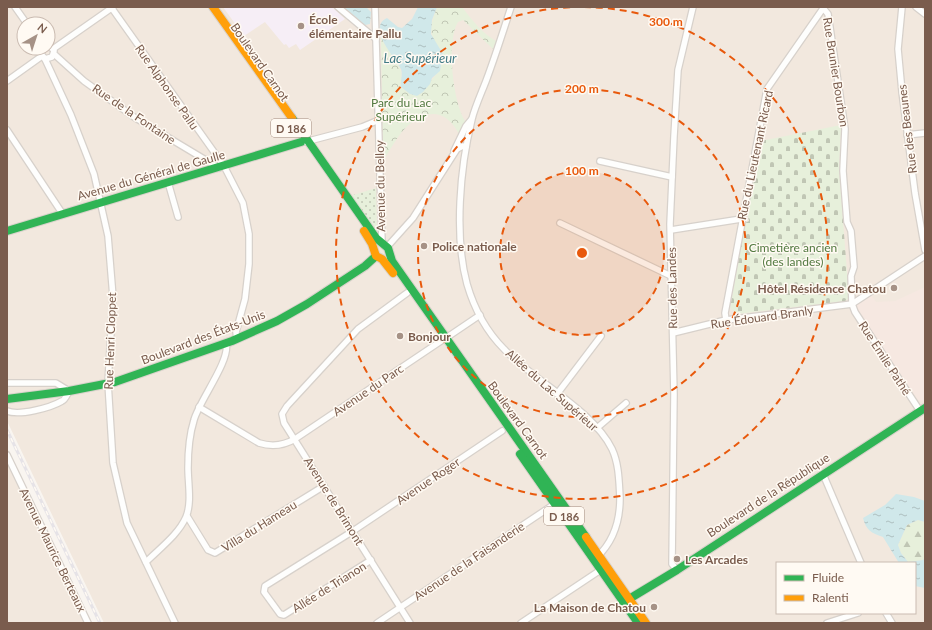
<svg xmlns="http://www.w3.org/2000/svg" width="932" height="630" viewBox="0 0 932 630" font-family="Lato,sans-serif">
	<defs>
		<pattern id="grass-dots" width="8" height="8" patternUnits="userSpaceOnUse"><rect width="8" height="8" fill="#e7f0db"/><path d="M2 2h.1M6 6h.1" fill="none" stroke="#c0c6b4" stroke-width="1.8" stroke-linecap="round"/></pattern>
		<pattern id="forest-firs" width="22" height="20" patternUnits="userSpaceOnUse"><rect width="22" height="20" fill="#e7f0db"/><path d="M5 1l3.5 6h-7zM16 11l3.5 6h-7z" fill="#c0c6b4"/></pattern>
		<pattern id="cemetery-stones" width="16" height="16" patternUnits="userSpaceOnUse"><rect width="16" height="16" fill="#e7f0db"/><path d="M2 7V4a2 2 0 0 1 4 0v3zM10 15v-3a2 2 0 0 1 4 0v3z" fill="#c0c6b4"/></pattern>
		<pattern id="park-crowns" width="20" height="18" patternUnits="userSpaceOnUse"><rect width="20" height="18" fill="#e7f0db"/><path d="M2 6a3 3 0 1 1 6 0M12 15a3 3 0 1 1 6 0" fill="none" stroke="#c0c6b4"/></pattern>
		<pattern id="water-ripples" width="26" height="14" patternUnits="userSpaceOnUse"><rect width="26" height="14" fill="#d0e8ea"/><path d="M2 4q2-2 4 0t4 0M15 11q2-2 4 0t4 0" fill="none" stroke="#aebfc0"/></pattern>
	</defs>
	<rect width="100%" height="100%" fill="#f9f5f0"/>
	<g fill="#f2e8de" fill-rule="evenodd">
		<path d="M7 7H925V623H104L7 421ZM24 24H48V48H24ZM777 563H915V613H777Z"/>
		<path d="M7 448 92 623H7Z"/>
	</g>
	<path fill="#f6e8e1" d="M925 287V402L918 400 856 312 854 305 871 294 876 302 895 301Z"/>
	<path fill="#f6eef6" d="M223 7H332L345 19 300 50 296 44 289 48 286 44 284 45 265 22 244 36Z"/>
	<path fill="url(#grass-dots)" d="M376 188 377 234 350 196Z"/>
	<path fill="url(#forest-firs)" d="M918 520 925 522V558L923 560 908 562 901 553 898 545 907 525Z"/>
	<path fill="url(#cemetery-stones)" d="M841 125 839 169 849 298 845 301 737 314 730 308 745 223 749 221 747 213 761 141Z"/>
	<path fill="url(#park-crowns)" d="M437 7H462C472 20 482 33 496 41L493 49 463 20 458 22C446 41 453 102 465 121L459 134C447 112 431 108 411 123 399 132 391 149 383 161L381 36C385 48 395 57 400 69 403 75 400 81 401 87L410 94 419 95 440 70 443 53C428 34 429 29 437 7Z"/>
	<g fill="url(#water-ripples)">
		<path d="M344 7H366L371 12 370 24 365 25Z"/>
		<path d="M418 7H437L432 20 431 34 443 54 440 71 432 78 430 84 423 92 417 96 410 94 401 87C400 81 403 76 401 69 396 58 366 28 387 18L398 27 402 28 412 19Z"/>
		<path d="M896 494 914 497 925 501V522L918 520 907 525 898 545 901 553 908 562 923 560 925 558V588L915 586V563H899L883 537C871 533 866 530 863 518L885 505Z"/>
	</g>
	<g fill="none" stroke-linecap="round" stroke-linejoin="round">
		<defs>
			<g id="street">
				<path d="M15 7 27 24"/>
				<path d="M111 7 224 166 243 203 249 234V264L245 299 236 332 237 339"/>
				<path d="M338 7 376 39"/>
				<path d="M375 7 382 242"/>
				<path d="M511 7C503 32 495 57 486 81 481 94 475 107 472 119 460 167 454 236 467 284 474 308 487 332 504 349 533 380 594 411 612 449 619 464 619 481 620 498 620 520 614 541 597 557"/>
				<path d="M902 7 898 49 902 92 915 193 925 250"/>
				<path d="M916 7 925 14"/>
				<path d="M823 8 828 14 845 129 843 171 847 222 851 231 854 267 851 276 852 304 855 312 920 411"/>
				<path d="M48 46 53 49"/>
				<path d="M43 48 41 54 45 59 52 57 54 51"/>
				<path d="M53 49 113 7"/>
				<path d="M54 54 84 81 134 117 219 168"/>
				<path d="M45 59 71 115 94 174 108 236 113 297 108 383 113 463 127 523 175 623"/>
				<path d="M7 81 42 56"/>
				<path d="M7 130 62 213"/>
				<path d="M907 135 925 133"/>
				<path d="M305 142 362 127 379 120"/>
				<path d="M454 151 466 126 471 120"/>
				<path d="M600 161 672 177"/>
				<path d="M168 182 178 217"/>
				<path d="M560 223 671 276"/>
				<path d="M671 230 741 219"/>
				<path d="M387 247 413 218 457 149 463 146 466 147"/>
				<path d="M407 293 358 329 287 406 282 414 284 423 410 623"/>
				<path d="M726 320 725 313 767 89 824 7"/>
				<path d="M673 333 726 320 852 304 925 256"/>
				<path d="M446 338 480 315"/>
				<path d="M7 383H56L69 391C67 395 65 400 62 401 50 408 19 416 7 411"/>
				<path d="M557 394 601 336"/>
				<path d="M199 407 259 443C272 447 283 446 295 439L441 341"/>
				<path d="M597 428 626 403"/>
				<path d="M7 455 88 623"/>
				<path d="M823 474 861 563"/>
				<path d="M187 516 208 550 215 553 324 486"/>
				<path d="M371 560 284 615 280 614 264 592 265 586 353 531 502 431"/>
				<path d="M146 562C160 548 178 535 186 517 192 503 188 483 188 468 188 452 189 436 194 420 199 401 231 360 226 343"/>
				<path d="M677 570 672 564 674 394 670 224 674 136 678 70 693 7"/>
				<path d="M886 613 892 623"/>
				<path d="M377 623 556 503"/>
				<path d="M521 623 602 569"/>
				<path d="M827 623 858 613"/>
			</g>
			<g id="fast">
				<path d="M292 118 376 238 388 248 392 261 586 537"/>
				<path d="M7 231 301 142"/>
				<path d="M7 399 69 391 115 382 232 341 277 321 307 304 365 266 376 256"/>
				<path d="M520 454 638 623"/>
				<path d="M624 602 677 570 925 408"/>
			</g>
			<g id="slow">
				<path d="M213 7 292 118"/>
				<path d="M364 231 372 244 376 256 382 259 393 273"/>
				<path d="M586 537 646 623"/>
			</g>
		</defs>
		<use href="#street" stroke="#d7d1cb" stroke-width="8"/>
		<use href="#fast" stroke="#d9d2cb" stroke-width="10"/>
		<use href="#slow" stroke="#d9d2cb" stroke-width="10"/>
		<use href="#street" stroke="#fefefd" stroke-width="5.5"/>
		<use href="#fast" stroke="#30b455" stroke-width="8"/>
		<use href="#slow" stroke="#ff9f0a" stroke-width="8"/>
		<defs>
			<path id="rail" d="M7 430 100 623"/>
		</defs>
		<use href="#rail" stroke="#e6e3e7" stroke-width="3"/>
		<use href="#rail" stroke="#fffaf3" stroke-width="1.5" stroke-dasharray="4.5" stroke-linecap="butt"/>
	</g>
	<circle cx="582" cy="253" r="82" fill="#e8590c" fill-opacity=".12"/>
	<g fill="none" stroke="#e8590c" stroke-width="2" stroke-dasharray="7 5">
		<circle cx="582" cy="253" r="82"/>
		<circle cx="582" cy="253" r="164"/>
		<path d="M584 7A246 246 0 1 1 580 7"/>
	</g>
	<g fill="#a69286" stroke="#fffaf3" stroke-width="1.5">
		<circle cx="301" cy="26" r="4"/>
		<circle cx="424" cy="246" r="4"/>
		<circle cx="894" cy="288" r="4"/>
		<circle cx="400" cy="336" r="4"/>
		<circle cx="677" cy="559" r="4"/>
		<circle cx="654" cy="607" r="4"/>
	</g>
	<g text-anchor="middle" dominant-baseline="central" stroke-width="3" stroke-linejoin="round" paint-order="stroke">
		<g fill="#fffaf3" stroke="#a28b7f" stroke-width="1">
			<rect x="271" y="119" width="40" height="18" rx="3"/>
			<rect x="544" y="507" width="40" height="18" rx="3"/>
		</g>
		<g font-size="11" font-weight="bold" fill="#7a5c4d">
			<text x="291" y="128">D 186</text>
			<text x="564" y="516">D 186</text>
		</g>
		<g font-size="12" font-weight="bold" fill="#7a5c4d" stroke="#fffaf3" text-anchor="start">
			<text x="309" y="19">École<tspan x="309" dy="14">élémentaire Pallu</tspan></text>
			<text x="432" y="246">Police nationale</text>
			<text x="886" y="288" text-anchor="end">Hôtel Résidence Chatou</text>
			<text x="408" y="336">Bonjour</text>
			<text x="685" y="559">Les Arcades</text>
			<text x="646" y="607" text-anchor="end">La Maison de Chatou</text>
		</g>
		<g font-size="12" fill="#7a5c4d" stroke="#fffaf3">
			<text transform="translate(260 62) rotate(55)">Boulevard Carnot</text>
			<text transform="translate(836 72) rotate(81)">Rue Brunier Bourbon</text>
			<text transform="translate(167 87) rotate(55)">Rue Alphonse Pallu</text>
			<text transform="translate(134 114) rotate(34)">Rue de la Fontaine</text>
			<text transform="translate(907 129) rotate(-97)">Rue des Beaunes</text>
			<text transform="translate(755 155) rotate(-78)">Rue du Lieutenant Ricard</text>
			<text transform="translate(151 175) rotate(-16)">Avenue du Général de Gaulle</text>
			<text transform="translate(380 186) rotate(-91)">Avenue du Belloy</text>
			<text transform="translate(672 288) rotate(-91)">Rue des Landes</text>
			<text transform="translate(762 317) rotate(-8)">Rue Édouard Branly</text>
			<text transform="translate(203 337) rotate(-21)">Boulevard des États-Unis</text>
			<text transform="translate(110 341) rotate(-88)">Rue Henri Cloppet</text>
			<text transform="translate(885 358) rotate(57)">Rue Émile Pathé</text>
			<text transform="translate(368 390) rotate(-34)">Avenue du Parc</text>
			<text transform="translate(552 390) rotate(41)">Allée du Lac Supérieur</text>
			<text transform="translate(518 420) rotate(54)">Boulevard Carnot</text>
			<text transform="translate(428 481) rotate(-34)">Avenue Roger</text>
			<text transform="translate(768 495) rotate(-33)">Boulevard de la République</text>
			<text transform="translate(334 501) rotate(58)">Avenue de Brimont</text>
			<text transform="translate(259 526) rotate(-32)">Villa du Hameau</text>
			<text transform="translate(53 550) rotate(64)">Avenue Maurice Berteaux</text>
			<text transform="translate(469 561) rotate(-34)">Avenue de la Faisanderie</text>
			<text transform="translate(329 587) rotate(-32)">Allée de Trianon</text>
		</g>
		<g font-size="12" fill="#537a41" stroke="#fffaf3">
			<text x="401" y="102">Parc du Lac<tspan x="401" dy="14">Supérieur</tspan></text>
			<text x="793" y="247">Cimetière ancien<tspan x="793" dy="14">(des landes)</tspan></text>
		</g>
		<g font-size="13" font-style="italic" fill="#437c86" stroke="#fffaf3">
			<text x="420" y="58">Lac Supérieur</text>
		</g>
	</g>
	<circle cx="582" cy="253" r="6" fill="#e8590c" stroke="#fffaf3" stroke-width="2"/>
	<g font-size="12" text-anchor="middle" font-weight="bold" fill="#e8590c" stroke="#fffaf3" stroke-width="3" stroke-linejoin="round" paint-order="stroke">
		<text x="666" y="26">300 m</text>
		<text x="582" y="93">200 m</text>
		<text x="582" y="175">100 m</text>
	</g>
	<rect width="932" height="630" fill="none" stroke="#7a5c4d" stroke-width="16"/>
	<rect x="776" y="562" width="140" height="52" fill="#fffaf3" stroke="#cabbb1"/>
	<rect x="784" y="575" width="20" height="6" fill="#30b455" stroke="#cabbb1"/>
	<text x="812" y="582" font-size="12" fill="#7a5c4d">Fluide</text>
	<rect x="784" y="595" width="20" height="6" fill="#ff9f0a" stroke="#cabbb1"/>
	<text x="812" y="602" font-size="12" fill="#7a5c4d">Ralenti</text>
	<g transform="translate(36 36) rotate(39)"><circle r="19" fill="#fffaf3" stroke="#cabbb1"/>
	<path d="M0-3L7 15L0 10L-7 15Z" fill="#a69286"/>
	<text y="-6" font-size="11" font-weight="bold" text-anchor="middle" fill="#7a5c4d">N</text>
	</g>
</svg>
